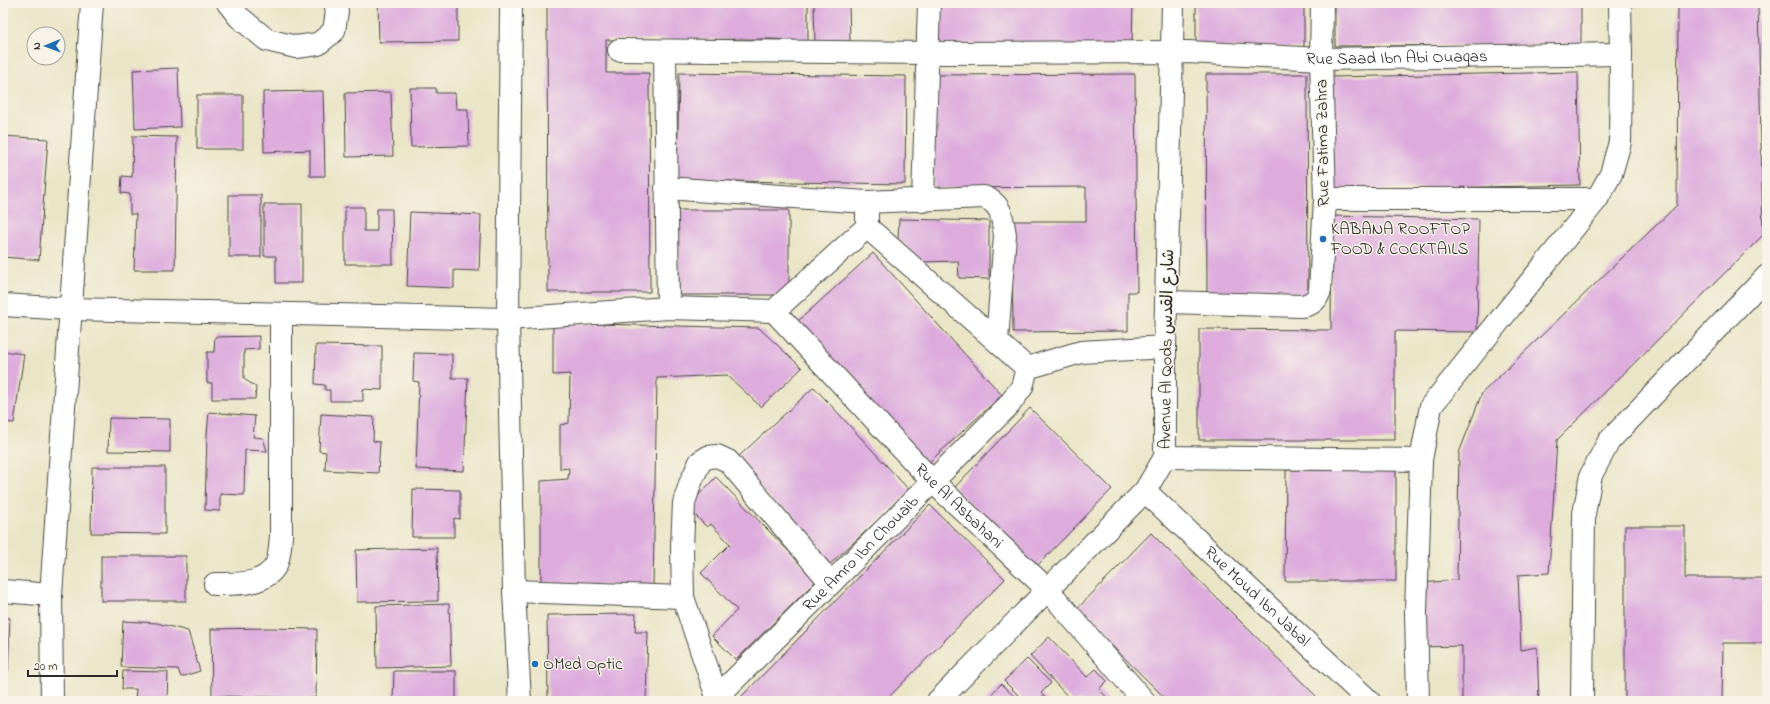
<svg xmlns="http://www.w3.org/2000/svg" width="1770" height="704" viewBox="0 0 1770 704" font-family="'Indie Flower','Playpen Sans Arabic',sans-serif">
	<rect width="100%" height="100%" fill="#f7f3e8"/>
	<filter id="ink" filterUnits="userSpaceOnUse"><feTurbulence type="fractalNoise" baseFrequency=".025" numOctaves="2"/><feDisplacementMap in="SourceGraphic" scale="8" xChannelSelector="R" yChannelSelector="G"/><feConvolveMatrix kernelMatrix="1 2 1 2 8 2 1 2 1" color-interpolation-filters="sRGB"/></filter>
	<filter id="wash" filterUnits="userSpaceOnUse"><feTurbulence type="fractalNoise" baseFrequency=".012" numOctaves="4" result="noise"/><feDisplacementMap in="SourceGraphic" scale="16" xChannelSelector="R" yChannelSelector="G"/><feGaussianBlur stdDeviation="0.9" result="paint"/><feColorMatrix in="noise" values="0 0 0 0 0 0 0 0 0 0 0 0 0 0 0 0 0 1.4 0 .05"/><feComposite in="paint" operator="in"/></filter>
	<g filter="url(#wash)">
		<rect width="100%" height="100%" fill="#ebe5c7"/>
		<g id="blocks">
			<g fill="#ddacdd">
				<path d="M378 3H458V41L379 42Z"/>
				<path d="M547 3H808V41L771 39 606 40V73H649L650 292H548Z"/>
				<path d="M814 3H849L850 41 815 42Z"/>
				<path d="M939 3H1133L1132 47 938 44Z"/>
				<path d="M1196 3H1304V48L1196 47Z"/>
				<path d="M1335 3H1581V45L1335 46Z"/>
				<path d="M1678 3H1758L1763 235 1557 440 1549 573 1518 575 1521 650 1537 647 1539 701H1462V646L1421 647 1422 583 1457 580 1459 453 1482 393 1677 205Z"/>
				<path d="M178 68 180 127 135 129 133 70Z"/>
				<path d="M1578 72 1580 185 1334 190 1332 77Z"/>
				<path d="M679 73 906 76 905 184 677 180Z"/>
				<path d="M1135 74 1137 292H1128V331L1013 332 1012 221H1086V187L934 188V75Z"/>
				<path d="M1206 74H1307L1308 298H1207Z"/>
				<path d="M410 88H436V93H455L456 109H468L469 146 411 147Z"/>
				<path d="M323 91 325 176H310V150L264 152 263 92Z"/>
				<path d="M391 92 393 156 346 157 345 93Z"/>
				<rect x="197" y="95" width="46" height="54"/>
				<path d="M3 136 48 139 39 260 3 257Z"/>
				<path d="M133 136 177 137 175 270H134L136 214H130V194L121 193 122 176 132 177Z"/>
				<rect x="229" y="195" width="32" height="62"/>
				<path d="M264 204H302V283H276V256H264Z"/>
				<path d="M345 207H364V231H377V209H392L393 264H345Z"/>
				<path d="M678 210H789V295H679Z"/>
				<path d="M410 212 481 215 479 271 454 270V288L407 286Z"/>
				<path d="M1332 216 1479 219 1477 332 1395 331V440H1199V329L1331 330Z"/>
				<path d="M899 219 989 221V279L959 278 958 261 922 262 898 239Z"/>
				<path d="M873 253 1002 395 925 466 796 323Z"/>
				<path d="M553 323 759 328 802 368 761 407 727 375 657 378 653 588 541 583V481L568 479 569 468 560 469V425L569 423 570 374 553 375Z"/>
				<path d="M259 336V349L244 350V379L256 387 255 399H212V383H207V352H214L215 337Z"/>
				<path d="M316 345 382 346V390L363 389V401H330V390H325V385L315 384Z"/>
				<path d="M3 351 24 354 14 423 3 422Z"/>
				<path d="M414 353 452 354V378H468L464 471 416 469 419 382 413 381Z"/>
				<path d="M814 387 910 491 830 564 735 460Z"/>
				<path d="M1030 408 1112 489 1035 568 954 488Z"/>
				<path d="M209 412 255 416 253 437 263 438 267 451 245 450 244 495 220 494V511L205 510 207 434Z"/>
				<path d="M321 414 374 417 373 441 380 442 378 473 325 470 326 452 319 451Z"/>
				<path d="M109 418 170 419V452L108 451Z"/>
				<path d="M92 467H165V534L91 533Z"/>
				<path d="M1286 470H1396V581H1285Z"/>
				<path d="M716 477 817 580 736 660 712 636 737 610 701 573 730 544 711 524 707 527 687 507Z"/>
				<path d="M413 489 460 490V519L454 518V537H412Z"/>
				<path d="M930 505 1005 579 885 701H743L740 698Z"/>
				<path d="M1625 526H1685V578H1767V643H1723L1722 701H1625Z"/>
				<path d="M1151 533 1321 701H1168L1076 610Z"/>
				<path d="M437 548 438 601 357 602 356 550Z"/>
				<rect x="101" y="556" width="85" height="45"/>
				<path d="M449 604 451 666 377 668 376 606Z"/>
				<path d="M636 614 635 632H648L646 701H548L547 615Z"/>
				<path d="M3 618H10L8 671H3Z"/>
				<path d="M123 621 157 623 188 631 200 671 181 677 178 669 121 667Z"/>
				<path d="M268 628 317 629 316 698 212 696 211 629Z"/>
				<path d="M1049 637 1087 677 1096 669 1107 681 1099 689 1110 701H1072L1030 656Z"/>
				<path d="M1027 659 1051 683 1041 693 1048 701H1024L1004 681Z"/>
				<path d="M123 671 168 672 167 701H135L136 689H122Z"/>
				<path d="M394 671H456V701H393Z"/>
				<path d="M1001 684 1019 701H985Z"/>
			</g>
		</g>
	</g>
	<g filter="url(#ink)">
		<use href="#blocks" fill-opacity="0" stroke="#484742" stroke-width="1"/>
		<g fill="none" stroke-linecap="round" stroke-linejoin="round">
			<defs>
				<g id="street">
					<path d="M228 3 239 17 267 40 296 47 318 44 334 31 337 11 335 3"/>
					<path d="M511 3 508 319 514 591 520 701"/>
					<path id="s1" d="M619 50 928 53 1188 52 1321 59 1621 54"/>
					<path d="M665 51 668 308"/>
					<path d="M666 188 866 202 984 197C1002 204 1002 217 1005 235L997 341"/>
					<path d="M1325 199H1597"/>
					<path d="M923 201 929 3"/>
					<path d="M867 212V227L1027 368"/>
					<path d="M1168 302 1302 306C1313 304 1317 300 1320 290L1325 199 1321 59 1322 3"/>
					<path d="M3 305 70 309 508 319 668 308 774 311 867 227"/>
					<path id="s2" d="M774 311 932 481 1048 590 1144 701"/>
					<path d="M1027 368 1081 352 1165 347"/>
					<path d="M1165 457 1421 460"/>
					<path id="s3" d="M1145 491 1369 701"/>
					<path d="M215 584C236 584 264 586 276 565 280 557 280 545 281 536V314"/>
					<path d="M3 591 51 595"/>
					<path d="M514 591 683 597"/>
					<path id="s4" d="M717 697 1009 405 1022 387 1027 368"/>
					<path d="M52 701 51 595 92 3"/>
					<path d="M721 701 717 697 683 597 682 546 684 503 690 484 700 462 708 457 717 456 728 461 831 583"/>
					<path d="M938 701 1145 491 1165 457V347L1173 3"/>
					<path d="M1418 701 1416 612 1421 460 1431 406 1597 199 1611 174 1620 142 1621 54 1620 3"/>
					<path d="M1582 701 1584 514 1591 475 1609 441 1767 276"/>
				</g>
			</defs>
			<use href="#street" stroke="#484742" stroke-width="24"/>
			<use href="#street" stroke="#fff" stroke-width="22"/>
		</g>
	</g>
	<g fill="#1f6fb2" stroke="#f7f3e8" stroke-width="1.5">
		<circle cx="1323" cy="239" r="4"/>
		<circle cx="535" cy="664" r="4"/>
	</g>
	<g text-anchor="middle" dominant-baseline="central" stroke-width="3" stroke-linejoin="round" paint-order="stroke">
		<g font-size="17" fill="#2b2b2b" stroke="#f7f3e8">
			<text stroke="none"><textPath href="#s1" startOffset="778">Rue Saad Ibn Abi Ouaqas</textPath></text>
			<text transform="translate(1323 143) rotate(-91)">Rue Fatima Zahra</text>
			<text transform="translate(1167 349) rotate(-89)">Avenue Al Qods شارع القدس</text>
			<text stroke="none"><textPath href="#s2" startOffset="269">Rue Al Asbahani</textPath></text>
			<text stroke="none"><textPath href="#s4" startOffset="203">Rue Amro Ibn Chouaib</textPath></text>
			<text stroke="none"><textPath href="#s3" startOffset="154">Rue Moud Ibn Jabal</textPath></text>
		</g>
		<g font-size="17" fill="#2b2b2b" stroke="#f7f3e8" text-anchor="start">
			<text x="1331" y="229">KABANA ROOFTOP<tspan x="1331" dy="20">FOOD &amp; COCKTAILS</tspan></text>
			<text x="543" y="664">OMed Optic</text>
		</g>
	</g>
	<rect width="1770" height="704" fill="none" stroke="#f7f3e8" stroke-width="16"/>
	<g transform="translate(46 46) rotate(269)"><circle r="19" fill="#f7f3e8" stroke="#a5a39c"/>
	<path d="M0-3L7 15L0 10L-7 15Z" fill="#1f6fb2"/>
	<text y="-6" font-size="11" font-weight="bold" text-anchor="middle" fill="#2b2b2b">N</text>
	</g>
	<path d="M28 670v6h89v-6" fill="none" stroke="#2b2b2b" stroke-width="2"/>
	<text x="34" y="670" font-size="12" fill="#2b2b2b" stroke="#f7f3e8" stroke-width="3" paint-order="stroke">20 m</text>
</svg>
